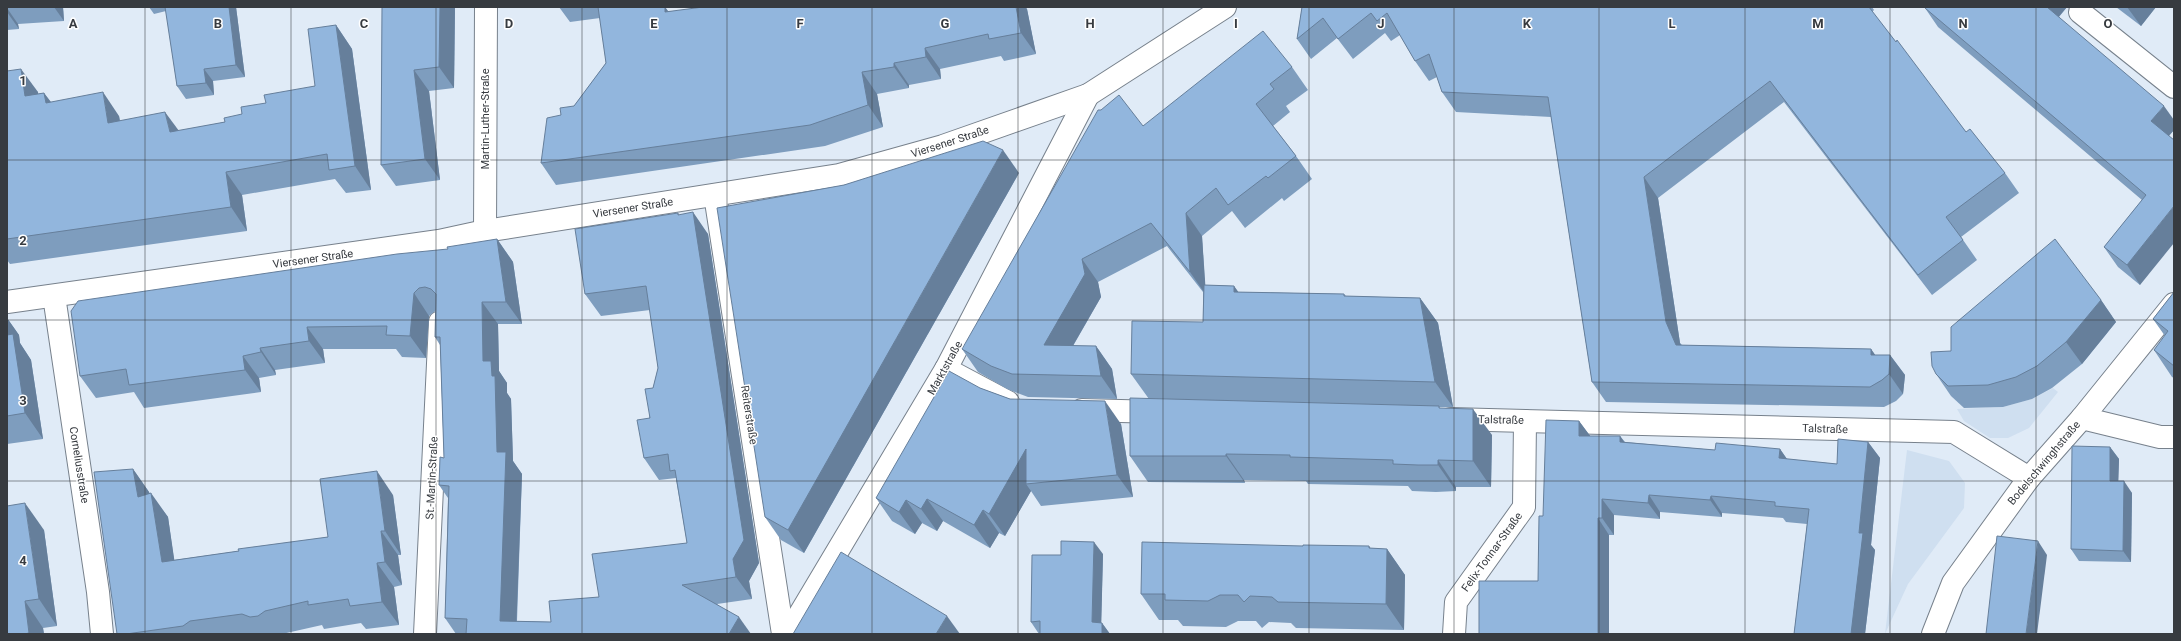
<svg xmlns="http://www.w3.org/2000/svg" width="2181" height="641" viewBox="0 0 2181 641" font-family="Roboto,sans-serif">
	<rect width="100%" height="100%" fill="#e0ebf7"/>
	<g fill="#cfdff0">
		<path d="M2053 388 2058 392 2029 428 2008 438H1990L1964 421 1957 409 2003 407 2032 399Z"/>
		<path d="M1907 450 1949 461 1965 483 1964 508 1908 584 1885 634Z"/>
	</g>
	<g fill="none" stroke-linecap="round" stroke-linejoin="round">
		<defs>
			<g id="minor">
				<path d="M2080 12 2174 87"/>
				<path d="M715 195 783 634"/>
				<path d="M485 231 486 7"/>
				<path d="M54 296 98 592 102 634"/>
				<path d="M946 369 1008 402"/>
				<path d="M1082 410 1159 412"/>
				<path d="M2082 418 2160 437H2174"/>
				<path d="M1451 419 1954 432 2029 478"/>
				<path d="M425 634 440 322"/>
				<path d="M788 634 946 369 1088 95"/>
				<path d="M1454 634 1456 602 1524 507 1525 421"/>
				<path d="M1933 634 1953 583 2029 478 2082 418 2174 304"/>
			</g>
			<path id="major" d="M7 302 439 241 485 231 839 175 943 146 1088 95 1225 7"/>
		</defs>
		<use href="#minor" stroke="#77818c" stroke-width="24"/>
		<use href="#major" stroke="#77818c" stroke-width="24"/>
		<use href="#minor" stroke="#fff" stroke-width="22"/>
		<use href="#major" stroke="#fff" stroke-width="22"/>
	</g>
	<g fill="#7e9dbe">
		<path d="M7 7H63L64 21 18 24 19 29 7 30Z"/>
		<path d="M149 7H236L245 77 213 81 214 95 186 99 177 86 166 11 154 14Z"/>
		<path d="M382 7H455L454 88 429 91 440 180 396 186 381 165Z"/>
		<path d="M559 7H665L668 11 1027 9 1036 54 1004 61 1001 56 940 69 941 79 909 85V88L877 94 883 127 825 146 556 185 541 163 561 115 574 106 606 63 600 18 570 22Z"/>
		<path d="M1302 7H1872L1874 10 1872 12 1966 132 2005 173 2019 193 1961 237 1977 260 1932 295 1784 102 1658 198 1680 343 1682 345 1871 349 1875 355H1890L1905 375 1903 394 1896 401 1884 407 1606 402 1592 382 1551 117 1456 112 1442 92 1437 77 1429 81 1415 61 1400 35 1391 41 1385 33 1353 59 1337 38 1311 59 1297 39Z"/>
		<path d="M1925 7H2067L2059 17 2174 130 2169 136 2140 285 2118 267 2104 247 2142 200 1938 27 1925 8Z"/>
		<path d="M2116 7H2156L2141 26Z"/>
		<path d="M336 25 352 49 371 190 346 193 335 179 242 195 247 231 10 264 7 260V71L38 92V94L44 93 51 102 119 116 120 121 179 131 225 122 266 103 315 86Z"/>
		<path d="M1292 67 1308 90 1286 106 1290 112 1273 126 1296 156 1312 179 1284 201 1282 198 1245 228 1232 211 1202 236 1205 285 1234 286 1238 292 1344 294 1346 296 1420 298 1438 323 1453 407H1439L1440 408 1492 435 1491 487H1456V491L1436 492 1412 491 1408 486 1308 484 1306 481 1244 480 1245 483 1148 482 1130 456 1149 399 1131 374 1203 322V292L1167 246 1098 282 1101 297 1073 346H1096L1112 369 1117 399 1028 397 1007 389 978 372 962 349 1143 126Z"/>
		<path d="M1019 173 804 553 781 540 765 517Z"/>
		<path d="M678 213 679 215 708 234 759 563 749 581 752 599 717 604 751 634H456L445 618 448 498 439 485 444 458 440 345 435 337V311L429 316 426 358 402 357 396 349H323L325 363 275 370 276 375 259 378 261 392 144 408 134 392 96 398 80 376 448 249 497 239 513 262 522 324H498L499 371 507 383V393L511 399 513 461 522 474 517 621 551 622 599 597 687 543 676 479V478L659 480 644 458 653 388 658 368 650 310 601 316 585 294Z"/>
		<path d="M2174 292V378L2172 377 2154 350 2165 336 2153 319Z"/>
		<path d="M2101 300 2116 322 2082 364 2052 388 2032 399 2003 407 1964 408 1951 396 1936 374 1951 351Z"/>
		<path d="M7 318 19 335 20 343 31 360 43 439 7 444Z"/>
		<path d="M980 388 1010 399 1121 424 1133 497 1041 506 1031 491 1005 536 999 533 990 548 943 521 937 531 922 523 915 534 892 521 876 498Z"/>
		<path d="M1579 421 1590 436H1620L1625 442 1715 450 1780 449 1787 459 1837 464 1868 442 1880 458 1871 545 1875 550 1865 634H1794L1807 524 1786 522 1783 518 1722 513V517L1660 512V519L1614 515V535H1609L1538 581 1543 516Z"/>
		<path d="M2110 447 2119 459 2118 481 2132 493 2131 562 2079 561 2071 549Z"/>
		<path d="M133 469 149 492 150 494 168 517 174 560 239 551 328 537 393 495 401 555H398L402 585 394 587 399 625 366 629 361 623 324 629 322 625 282 634H117Z"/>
		<path d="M44 530 57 626 43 628 44 634H7Z"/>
		<path d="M1371 548 1387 549 1405 575 1404 630 1296 628 1291 623 1269 622 1262 628 1256 621H1238L1226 627 1183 626 1178 620H1159L1141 594Z"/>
		<path d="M1103 554 1101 623H1102L1110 634H1039L1031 622 1061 555Z"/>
	</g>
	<g fill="#667f9b">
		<path d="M54 7H63L64 21Z"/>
		<path d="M229 7H236L245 77 236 65Z"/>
		<path d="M440 7H455L454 88 439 67Z"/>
		<path d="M665 7 680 28 665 12Z"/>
		<path d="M1016 7H1026L1027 9 1036 54 1021 33Z"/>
		<path d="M2045 7H2067L2055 21Z"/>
		<path d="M2127 7H2156L2141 26Z"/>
		<path d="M7 8 18 24 19 29 7 12Z"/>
		<path d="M336 25 352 49 371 190 355 166Z"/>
		<path d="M925 48 940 69 941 79 926 57Z"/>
		<path d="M894 63 909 85V88L894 67Z"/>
		<path d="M21 69 38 92 42 119 25 96Z"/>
		<path d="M204 69 213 81 214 95 206 83Z"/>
		<path d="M414 70 429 91 440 180 425 159Z"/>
		<path d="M862 72 877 94 883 127 868 105Z"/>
		<path d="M103 92 119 116 124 146 108 123Z"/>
		<path d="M44 93 61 116 46 103Z"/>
		<path d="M2164 106 2174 120V130L2164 141 2151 121Z"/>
		<path d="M165 112 182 135 170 132Z"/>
		<path d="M1003 150 1019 173 804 553 788 530Z"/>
		<path d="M226 172 242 195 247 231 231 207Z"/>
		<path d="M1644 177 1658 198 1680 343 1690 365 1676 345 1666 322Z"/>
		<path d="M2174 206V243L2140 285 2127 265Z"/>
		<path d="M693 212 708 234 759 563 749 581 752 599 736 577 733 559Z"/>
		<path d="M1186 213 1202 236 1206 295 1190 272Z"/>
		<path d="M497 239 513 262 522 324 506 302Z"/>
		<path d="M1082 259 1098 282 1101 297 1060 368 1044 345Z"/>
		<path d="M1234 286 1252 311 1234 292Z"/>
		<path d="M414 293 429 316 426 358 410 336Z"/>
		<path d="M1420 298 1438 323 1453 407 1435 382Z"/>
		<path d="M2101 300 2116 322 2082 364 2066 342Z"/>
		<path d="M482 302 498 324 499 371 507 383V393L511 399 513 461 522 474 516 634 500 621 497 452 483 361Z"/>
		<path d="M7 318 19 335 20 343 31 360 43 439 25 413 7 339Z"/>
		<path d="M307 327 323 349 325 363 309 341Z"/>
		<path d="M1096 346 1112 369 1117 399 1101 376Z"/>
		<path d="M260 348 275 370 276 375 261 352Z"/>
		<path d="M1871 349 1885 369 1871 355Z"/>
		<path d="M1890 355 1905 375 1903 394 1889 374Z"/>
		<path d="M243 356 259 378 261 392 245 370Z"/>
		<path d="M1105 401 1121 424 1133 497 1117 475Z"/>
		<path d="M1473 409 1492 435 1491 487 1473 461Z"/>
		<path d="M1579 421 1591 437 1579 436Z"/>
		<path d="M1620 436 1632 453 1620 442Z"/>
		<path d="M1868 442 1880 458 1871 545 1875 550 1865 634H1851L1859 533Z"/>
		<path d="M2110 447 2119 459 2118 493 2110 481Z"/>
		<path d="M1026 449V484L1031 491 1005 536 989 514Z"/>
		<path d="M1780 449 1791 465 1779 458Z"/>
		<path d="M1226 454 1244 480 1245 483 1226 456Z"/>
		<path d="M1438 460 1456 487V491L1438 465Z"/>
		<path d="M133 469 149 492 154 520 138 497Z"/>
		<path d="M377 471 393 495 401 555 385 531Z"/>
		<path d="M2124 481 2132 493 2131 562 2123 551Z"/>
		<path d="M151 493 168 517 178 585 162 562Z"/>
		<path d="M1649 495 1660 512V519L1648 503Z"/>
		<path d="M1711 496 1722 513V517L1710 500Z"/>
		<path d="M927 499 943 521 937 531 921 509Z"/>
		<path d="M1602 499 1614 515V535L1602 518Z"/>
		<path d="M906 500 922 523 915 534 899 512Z"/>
		<path d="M25 503 44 530 57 626 39 599Z"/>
		<path d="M983 510 999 533 990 548 974 525Z"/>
		<path d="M1598 518 1609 535V634H1598Z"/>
		<path d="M381 531 398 555 402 585 385 562Z"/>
		<path d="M2038 541 2047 555 2037 634H2026Z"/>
		<path d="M1094 542 1103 554 1101 634 1092 622Z"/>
		<path d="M1369 546 1387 571V549L1405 575 1404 630 1386 604 1369 548Z"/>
		<path d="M377 563 394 587 399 625 382 602Z"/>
		<path d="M25 601 43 628 44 634H30L29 633Z"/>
		<path d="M947 616 960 634H936Z"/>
		<path d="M739 617 751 634H729Z"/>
		<path d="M1102 623 1110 634H1102Z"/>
	</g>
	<g fill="#92b6dd" stroke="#667f9b">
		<path d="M165 7H229L236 65 204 69 206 83 177 86Z"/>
		<path d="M382 7H440L439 67 414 70 425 159 381 165Z"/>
		<path d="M598 7H665V12L703 7H1016L1021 33 989 39 988 34 925 48 926 57 894 63V67L862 72 868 105 810 125 541 163 547 118 561 115 560 108 574 106 606 63Z"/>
		<path d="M1302 7H1869L1896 42 1897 40 1966 132 1970 129 2005 173 1946 217 1963 240 1918 275 1770 81 1644 177 1666 322 1676 345 1871 349V355H1890L1889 374 1882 380 1870 387 1592 382 1548 97 1442 92 1429 54 1415 61 1387 13 1377 21 1371 13 1338 39 1323 18 1297 39Z"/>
		<path d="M1925 7H2047L2164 106 2151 121 2174 140V206L2127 265 2104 247 2146 195 1925 8Z"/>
		<path d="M336 25 355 166 329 170 327 154 226 172 231 207 7 239V71L21 69 25 96 44 93 46 103 103 92 108 123 165 112 170 132 225 122 224 118 242 114 241 107 266 103 264 95 315 86 308 29Z"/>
		<path d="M1263 31 1292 67 1270 84 1274 89 1256 104 1296 156 1268 178 1266 176 1228 205 1216 188 1186 213 1190 272 1151 223 1082 259 1085 274 1044 345 1096 346 1101 376 1012 374 991 366 962 349 1098 110H1101L1119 95 1143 126Z"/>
		<path d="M983 141 1003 150 788 530 765 517 717 208 844 185Z"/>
		<path d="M693 212 744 540 733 559 736 577 682 585 739 617 729 634H466L467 619 445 618 449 486 439 485 440 457 444 458 440 337H435L436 294 431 289 425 287 419 288 414 293 410 336 386 335 387 326 307 327 309 341 260 348 261 352 243 356 245 370 129 385 126 369 80 376 71 311 78 301 397 254 448 249 447 247 497 239 506 302H482L483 361H491L492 376H495L497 452H506L500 621 551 622 549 601 599 597 592 554 687 543 675 470 670 471 668 454 644 458 637 420 650 418 645 389 653 388 658 368 646 286 585 294 575 229 678 213V215Z"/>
		<path d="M2055 239 2101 300 2066 342 2037 366 2016 377 1988 385 1948 386 1936 374 1932 366 1931 352 1951 351V327Z"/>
		<path d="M1204 285 1234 286V292L1344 294V296L1420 298 1435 382 1131 374 1132 321 1203 322Z"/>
		<path d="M2174 292V366L2154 350 2168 331 2153 319Z"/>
		<path d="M13 334 25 413 7 416V335Z"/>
		<path d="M949 371 980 388 1010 399 1105 401 1117 475 1026 484V449L989 514 983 510 974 525 927 499 921 509 906 500 899 512 876 498Z"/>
		<path d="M1130 398 1439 406V408L1473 409V461L1438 460V465H1418L1393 464V460L1290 457V455L1226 454V456H1130Z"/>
		<path d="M1546 420 1579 421V436H1620V442L1715 450 1716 443 1780 449 1779 458 1837 464 1838 439 1868 442 1859 533H1863L1851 634H1794L1809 509 1775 506V502L1711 496 1710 500 1649 495 1648 503 1602 499V518H1598V634H1479V581H1538L1539 516H1543Z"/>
		<path d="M2072 446 2110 447V481H2124L2123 551 2071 549Z"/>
		<path d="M133 469 138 497 151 493 162 562 239 551 238 549 328 537 320 479 377 471 385 531H381L385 562 377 563 382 602 350 606 348 599 308 605V601L265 611 258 616 250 617 242 614 190 621 183 626 126 634H117L94 472Z"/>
		<path d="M25 503 39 599 25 601 29 633 24 634H7V506Z"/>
		<path d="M1997 536 2038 541 2026 634H1986Z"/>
		<path d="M1061 541 1094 542 1092 622 1102 623V634H1040V621L1031 622 1032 555H1061Z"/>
		<path d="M1142 542 1303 546V545L1369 546V548L1387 549 1386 604 1278 602 1272 597 1250 596 1244 602 1238 595H1220L1208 601 1165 600V594H1141Z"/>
		<path d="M841 552 947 616 936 634H793Z"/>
	</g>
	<path fill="none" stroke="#373b40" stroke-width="1" stroke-opacity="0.55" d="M145 7V634M291 7V634M436 7V634M582 7V634M727 7V634M872 7V634M1018 7V634M1163 7V634M1309 7V634M1454 7V634M1599 7V634M1745 7V634M1890 7V634M2036 7V634M7 160H2174M7 320H2174M7 481H2174"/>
	<g text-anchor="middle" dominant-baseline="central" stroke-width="3" stroke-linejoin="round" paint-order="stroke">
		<g font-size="11" fill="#373b40" stroke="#fff">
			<text transform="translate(485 119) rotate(-90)">Martin-Luther-Straße</text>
			<text transform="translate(950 142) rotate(-18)">Viersener Straße</text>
			<text transform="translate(633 208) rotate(-9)">Viersener Straße</text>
			<text transform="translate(313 259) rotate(-8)">Viersener Straße</text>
			<text transform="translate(945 368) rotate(-61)">Marktstraße</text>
			<text transform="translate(749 415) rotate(81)">Reiterstraße</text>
			<text transform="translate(1501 420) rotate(1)">Talstraße</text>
			<text transform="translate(1825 429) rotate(2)">Talstraße</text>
			<text transform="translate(2044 463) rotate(-50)">Bodelschwinghstraße</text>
			<text transform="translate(79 465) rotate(81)">Corneliusstraße</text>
			<text transform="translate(432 478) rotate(-87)">St.-Martin-Straße</text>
			<text transform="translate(1492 552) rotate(-54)">Felix-Tonnar-Straße</text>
		</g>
	</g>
	<g font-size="13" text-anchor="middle" font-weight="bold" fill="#373b40" stroke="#fff" stroke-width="3" stroke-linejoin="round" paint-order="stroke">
		<text x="73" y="28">A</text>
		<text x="218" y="28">B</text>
		<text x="364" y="28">C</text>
		<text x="509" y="28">D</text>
		<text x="654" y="28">E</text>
		<text x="800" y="28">F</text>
		<text x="945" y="28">G</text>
		<text x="1090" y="28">H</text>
		<text x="1236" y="28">I</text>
		<text x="1381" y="28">J</text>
		<text x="1527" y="28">K</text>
		<text x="1672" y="28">L</text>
		<text x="1818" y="28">M</text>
		<text x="1963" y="28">N</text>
		<text x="2108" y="28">O</text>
		<text x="23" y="85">1</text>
		<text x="23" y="245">2</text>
		<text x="23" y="405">3</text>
		<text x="23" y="565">4</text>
	</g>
	<rect width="2181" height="641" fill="none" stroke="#373b40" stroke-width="16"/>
</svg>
